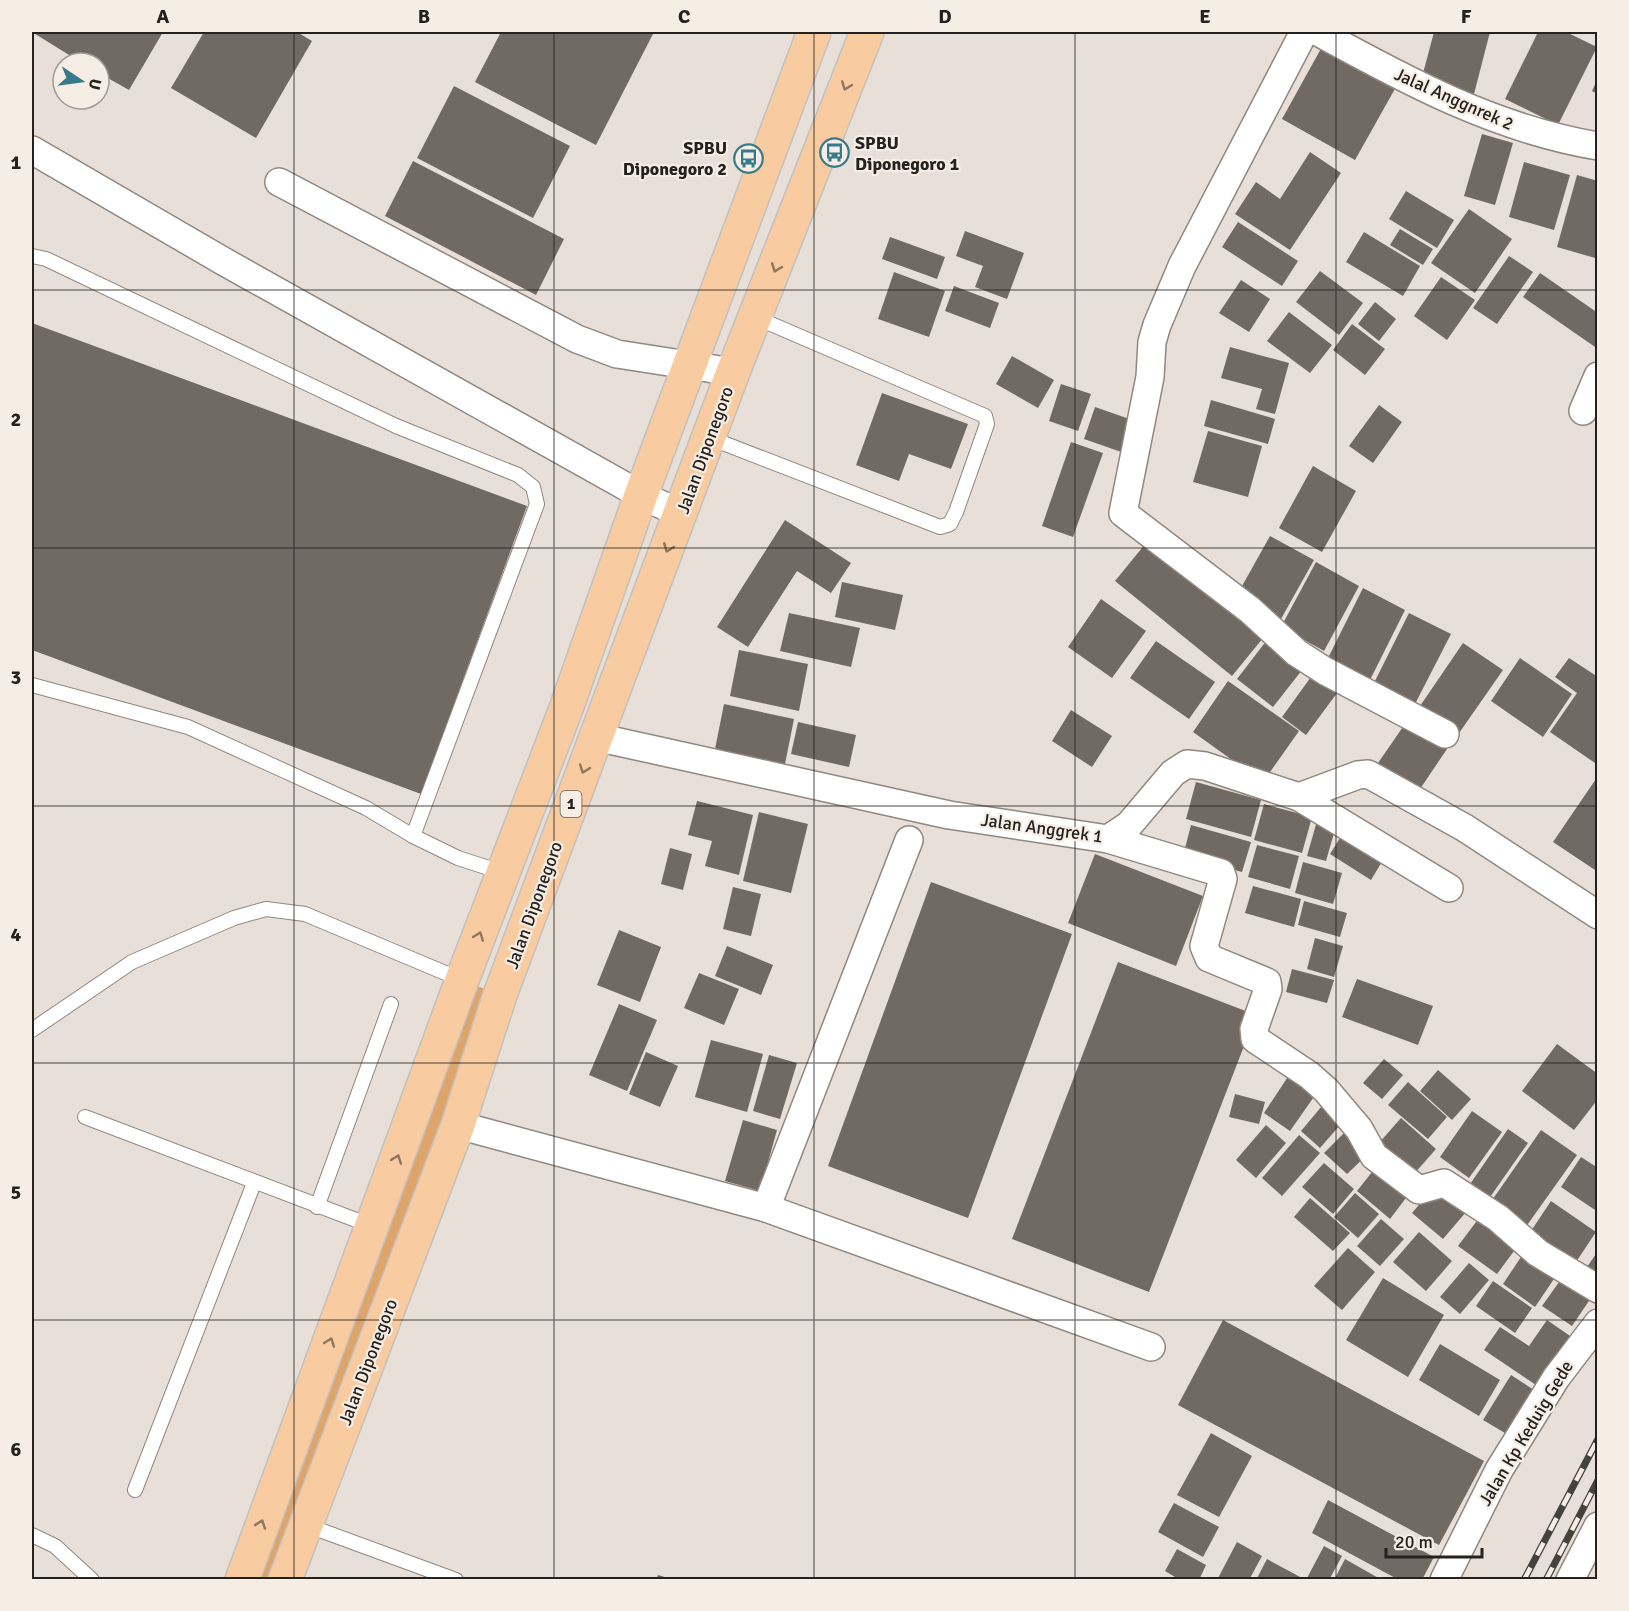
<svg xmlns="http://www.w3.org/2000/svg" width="1629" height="1611" viewBox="0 0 1629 1611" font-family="Signika,sans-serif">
	<rect width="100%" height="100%" fill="#e8e0d8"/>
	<path fill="#dea46a" d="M462 980 500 995 285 1579 242 1580Z"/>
	<g fill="#716a63">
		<path d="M32 32H163L129 90 99 73V63H82Z"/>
		<path d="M204 32H297L312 41 256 138 171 88Z"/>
		<path d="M501 32H654L596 145 475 82Z"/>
		<path d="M1434 32H1490L1474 94 1421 81Z"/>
		<path d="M1538 32H1566L1597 47 1558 125 1505 99Z"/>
		<path d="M1323 45 1396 87 1355 160 1282 119Z"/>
		<path d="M1598 78V94L1592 91Z"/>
		<path d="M454 86 570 146 533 218 417 158Z"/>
		<path d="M1482 134 1513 143 1495 205 1464 196Z"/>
		<path d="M1310 152 1341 173 1290 250 1235 214 1256 182 1280 199Z"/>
		<path d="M413 161 564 239 536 295 385 216Z"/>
		<path d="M1524 162 1570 175 1554 230 1509 217Z"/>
		<path d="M1577 175 1598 181V248L1595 258 1557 247Z"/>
		<path d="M1406 191 1454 220 1437 248 1389 219Z"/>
		<path d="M1469 209 1512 239 1475 293 1431 263Z"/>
		<path d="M1238 222 1298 261 1282 286 1222 247Z"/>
		<path d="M1400 229 1433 249 1423 265 1390 245Z"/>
		<path d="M965 231 1024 253 1007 299 975 287 983 266 956 256Z"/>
		<path d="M1364 232 1420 266 1403 296 1346 262Z"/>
		<path d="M890 237 945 257 937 279 882 259Z"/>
		<path d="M1509 256 1533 272 1497 324 1473 308Z"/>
		<path d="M1320 271 1363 303 1339 335 1296 302Z"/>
		<path d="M894 272 945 291 929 337 878 319Z"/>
		<path d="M1540 273 1598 313V349L1523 297Z"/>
		<path d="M1441 277 1475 300 1447 340 1414 316Z"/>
		<path d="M1241 280 1270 299 1249 332 1219 313Z"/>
		<path d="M954 286 999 303 990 328 945 311Z"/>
		<path d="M1375 302 1396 319 1379 341 1358 324Z"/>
		<path d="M1289 312 1332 345 1310 373 1267 341Z"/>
		<path d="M32 323 527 506 421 794 32 650Z"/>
		<path d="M1352 324 1385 349 1365 375 1333 350Z"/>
		<path d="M1230 347 1289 363 1275 414 1256 409 1262 389 1221 378Z"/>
		<path d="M1012 356 1054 380 1038 408 996 384Z"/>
		<path d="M1061 384 1091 394 1078 431 1049 421Z"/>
		<path d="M882 393 968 424 951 469 909 454 899 481 856 465Z"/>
		<path d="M1211 400 1275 419 1268 444 1204 426Z"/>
		<path d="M1379 405 1402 422 1373 463 1349 446Z"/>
		<path d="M1095 407 1138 422 1127 454 1084 439Z"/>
		<path d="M1208 431 1262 446 1248 497 1193 482Z"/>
		<path d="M1071 442 1103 453 1073 537 1042 526Z"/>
		<path d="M1313 466 1356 491 1322 552 1279 528Z"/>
		<path d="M785 520 851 563 831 593 797 571 748 647 717 627Z"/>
		<path d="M1270 536 1314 560 1281 619 1237 595Z"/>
		<path d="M1146 543 1263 638 1232 676 1115 581Z"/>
		<path d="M1316 562 1359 586 1324 651 1281 627Z"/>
		<path d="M842 582 903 595 895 630 835 617Z"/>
		<path d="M1363 588 1405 610 1368 684 1326 662Z"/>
		<path d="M1101 599 1146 631 1112 678 1068 647Z"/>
		<path d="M789 613 860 628 851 667 780 651Z"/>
		<path d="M1409 613 1451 634 1415 704 1374 683Z"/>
		<path d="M1270 636 1306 665 1273 707 1237 679Z"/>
		<path d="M1156 641 1215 682 1189 719 1130 678Z"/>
		<path d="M1463 643 1503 670 1457 736 1418 709Z"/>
		<path d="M739 650 808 664 799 711 730 696Z"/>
		<path d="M1520 658 1572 694 1543 737 1491 701Z"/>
		<path d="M1569 658 1598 677 1595 763 1550 732 1577 693 1555 677Z"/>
		<path d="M1316 670 1340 689 1306 735 1282 717Z"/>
		<path d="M1228 681 1299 731 1263 782 1193 732Z"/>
		<path d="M724 704 794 719 783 774 713 759Z"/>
		<path d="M1071 710 1112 736 1092 767 1052 741Z"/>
		<path d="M1409 718 1449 746 1416 795 1376 766Z"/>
		<path d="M798 722 856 735 849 767 791 754Z"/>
		<path d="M1598 776V872L1553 842Z"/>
		<path d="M1196 782 1261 800 1251 837 1186 819Z"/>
		<path d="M697 801 753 815 739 875 705 866 712 841 688 835Z"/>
		<path d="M1264 804 1312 817 1302 853 1254 840Z"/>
		<path d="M759 812 808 824 791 893 743 881Z"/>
		<path d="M1317 821 1336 826 1326 861 1307 856Z"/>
		<path d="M1191 825 1251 842 1242 872 1183 856Z"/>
		<path d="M1345 830 1386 855 1371 880 1330 854Z"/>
		<path d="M1257 845 1299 856 1290 889 1248 877Z"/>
		<path d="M670 848 692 854 683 890 661 884Z"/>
		<path d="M1095 854 1203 896 1176 966 1068 923Z"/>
		<path d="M1303 862 1342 873 1333 904 1295 893Z"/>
		<path d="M931 882 1072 934 968 1218 828 1166Z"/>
		<path d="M1253 886 1301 899 1294 927 1245 913Z"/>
		<path d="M733 887 761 894 751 936 723 929Z"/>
		<path d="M1304 901 1347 913 1340 937 1298 925Z"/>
		<path d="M619 930 661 947 640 1002 597 985Z"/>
		<path d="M1315 938 1343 946 1334 977 1307 969Z"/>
		<path d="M727 946 773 965 761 995 715 976Z"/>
		<path d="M1118 962 1256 1015 1149 1292 1012 1239Z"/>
		<path d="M1292 969 1334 980 1327 1003 1286 992Z"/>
		<path d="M699 973 739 989 724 1025 684 1008Z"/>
		<path d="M1357 979 1433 1006 1418 1045 1342 1017Z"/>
		<path d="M619 1004 657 1020 627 1091 589 1075Z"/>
		<path d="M711 1040 763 1054 747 1112 695 1097Z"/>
		<path d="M1557 1044 1598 1074V1099L1574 1130 1522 1091Z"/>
		<path d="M646 1052 678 1066 660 1107 629 1094Z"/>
		<path d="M769 1055 797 1063 780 1119 753 1111Z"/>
		<path d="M1384 1059 1403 1075 1382 1099 1363 1083Z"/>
		<path d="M1438 1070 1471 1099 1452 1120 1420 1091Z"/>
		<path d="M1291 1072 1318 1091 1290 1131 1264 1113Z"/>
		<path d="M1408 1082 1447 1117 1428 1139 1388 1105Z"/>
		<path d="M1235 1094 1265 1102 1259 1124 1229 1117Z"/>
		<path d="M1327 1100 1347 1117 1320 1148 1301 1131Z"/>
		<path d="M1472 1111 1502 1132 1469 1178 1440 1157Z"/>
		<path d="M1401 1118 1436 1149 1414 1174 1379 1143Z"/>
		<path d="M743 1120 777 1130 760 1191 725 1181Z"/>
		<path d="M1266 1125 1286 1143 1256 1178 1236 1160Z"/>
		<path d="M1508 1129 1528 1143 1488 1200 1468 1187Z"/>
		<path d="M1541 1130 1577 1155 1523 1231 1488 1206Z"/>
		<path d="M1346 1131 1369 1153 1347 1174 1324 1153Z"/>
		<path d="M1299 1135 1320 1153 1282 1196 1262 1178Z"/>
		<path d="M1581 1157 1598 1168V1212L1561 1187Z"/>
		<path d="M1324 1163 1354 1189 1333 1214 1302 1187Z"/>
		<path d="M1376 1167 1409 1194 1390 1219 1357 1191Z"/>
		<path d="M1435 1186 1466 1212 1443 1239 1412 1213Z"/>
		<path d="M1355 1193 1379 1214 1358 1238 1334 1217Z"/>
		<path d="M1310 1198 1350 1233 1333 1251 1294 1217Z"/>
		<path d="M1551 1201 1596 1232 1574 1265 1529 1234Z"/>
		<path d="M1482 1214 1520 1243 1497 1274 1458 1246Z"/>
		<path d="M1381 1219 1404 1239 1380 1266 1357 1246Z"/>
		<path d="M1419 1232 1452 1261 1426 1291 1393 1262Z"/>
		<path d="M1348 1248 1375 1272 1342 1310 1314 1286Z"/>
		<path d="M1525 1251 1558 1273 1535 1307 1503 1284Z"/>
		<path d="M1598 1251V1274L1587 1267Z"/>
		<path d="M1469 1263 1489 1280 1460 1314 1440 1297Z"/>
		<path d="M1564 1275 1593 1295 1572 1326 1542 1306Z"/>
		<path d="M1383 1278 1444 1315 1408 1377 1346 1340Z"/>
		<path d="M1493 1281 1532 1308 1515 1333 1476 1306Z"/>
		<path d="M1223 1320 1484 1461 1439 1545 1178 1405Z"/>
		<path d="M1547 1320 1573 1338 1539 1387 1484 1350 1500 1327 1529 1346Z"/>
		<path d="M1440 1344 1500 1380 1479 1416 1419 1380Z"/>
		<path d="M1511 1375 1537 1392 1510 1436 1483 1420Z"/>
		<path d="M1211 1433 1252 1456 1219 1517 1177 1495Z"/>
		<path d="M1328 1500 1434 1557 1422 1580H1399L1312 1533Z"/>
		<path d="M1174 1503 1219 1527 1203 1557 1158 1532Z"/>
		<path d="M1237 1542 1262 1556 1249 1580H1217Z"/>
		<path d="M1324 1546 1342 1556 1329 1580H1309L1307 1578Z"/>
		<path d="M1177 1549 1206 1565 1199 1580H1180L1165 1571Z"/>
		<path d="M1267 1559 1302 1578 1301 1580H1256Z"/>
		<path d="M1345 1559 1382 1580H1334Z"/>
		<path d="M658 1575 671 1579V1580H656Z"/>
	</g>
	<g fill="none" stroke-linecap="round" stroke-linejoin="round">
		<defs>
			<g id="lane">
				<path d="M32 256 46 259 396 426 518 475 533 487 537 504 413 836"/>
				<path d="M710 438 940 527 950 524 956 512 987 424 985 416 757 318"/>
				<path d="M32 685 188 727 366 808 413 836 458 858 504 873"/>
				<path d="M32 1030 132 962 234 918 266 909 305 914 462 980"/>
				<path d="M85 1117 372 1226"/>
				<path d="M317 1207 391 1004"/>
				<path d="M135 1490 254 1183"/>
				<path d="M306 1525 456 1580"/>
				<path d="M32 1535 55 1546 92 1580"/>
			</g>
			<g id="street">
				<path d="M1304 32 1182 266 1157 325 1152 342 1150 377 1123 513 1250 610 1297 653 1325 671 1445 734"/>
				<path d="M1318 32C1407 81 1496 129 1598 146"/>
				<path d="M32 150 223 261 641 495 681 514"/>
				<path d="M279 182 577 339 617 354 733 372"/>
				<path d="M1583 411 1598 376"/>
				<path d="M596 737 949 815 1108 839 1129 825 1173 773 1187 764 1205 766 1299 797 1358 775 1368 774 1465 828 1598 915"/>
				<path d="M1299 797 1449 888"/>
				<path d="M1108 839 1221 873 1223 879 1204 946 1209 958 1267 982 1268 989 1254 1029 1255 1039 1309 1075 1326 1090 1359 1129 1374 1156 1419 1190 1444 1183 1498 1218 1538 1253 1598 1289"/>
				<path d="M458 1125 766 1208 909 840"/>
				<path d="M766 1208 1151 1347"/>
				<path d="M1444 1580 1499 1470 1556 1378 1598 1323"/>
				<path d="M1570 1580 1598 1526"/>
			</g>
			<g id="highway">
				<path d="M242 1580 462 980 567 706 641 495 814 32"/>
				<path d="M285 1580 458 1125 500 995 596 737 733 372 867 32"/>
			</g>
		</defs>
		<use href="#lane" stroke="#8f8780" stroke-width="16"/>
		<use href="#street" stroke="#8f8780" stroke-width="30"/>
		<use href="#highway" stroke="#c2c1c0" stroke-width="36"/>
		<use href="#lane" stroke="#fff" stroke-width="14"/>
		<use href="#street" stroke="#fff" stroke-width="27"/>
		<use href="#highway" stroke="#f9cba0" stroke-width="33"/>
		<defs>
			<g id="rail">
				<path d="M1524 1580 1598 1439"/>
				<path d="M1546 1580 1598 1480"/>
			</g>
		</defs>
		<use href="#rail" stroke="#46423e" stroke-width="7"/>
		<use href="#rail" stroke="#f6ede5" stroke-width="4.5" stroke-dasharray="14" stroke-linecap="butt"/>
	</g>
	<defs><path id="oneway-chevron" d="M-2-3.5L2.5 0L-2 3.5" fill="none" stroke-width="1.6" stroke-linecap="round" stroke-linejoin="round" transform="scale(1.5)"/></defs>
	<g stroke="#8e765f">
		<use href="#oneway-chevron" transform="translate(846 86) rotate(111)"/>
		<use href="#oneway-chevron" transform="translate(776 268) rotate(111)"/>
		<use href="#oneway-chevron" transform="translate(668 548) rotate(111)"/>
		<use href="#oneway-chevron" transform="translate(584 769) rotate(110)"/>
		<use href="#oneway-chevron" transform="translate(479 936) rotate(-69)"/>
		<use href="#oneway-chevron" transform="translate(397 1159) rotate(-70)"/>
		<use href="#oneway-chevron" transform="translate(330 1342) rotate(-70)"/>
		<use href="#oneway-chevron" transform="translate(261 1524) rotate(-71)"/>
	</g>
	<path fill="none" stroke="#24211e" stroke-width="1.5" stroke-opacity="0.55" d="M294 32V1580M554 32V1580M814 32V1580M1075 32V1580M1336 32V1580M32 290H1598M32 548H1598M32 806H1598M32 1063H1598M32 1320H1598"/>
	<defs>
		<symbol id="bus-ring" viewBox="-11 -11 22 22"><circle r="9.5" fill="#f6ede5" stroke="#377b8b" stroke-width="1.5"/><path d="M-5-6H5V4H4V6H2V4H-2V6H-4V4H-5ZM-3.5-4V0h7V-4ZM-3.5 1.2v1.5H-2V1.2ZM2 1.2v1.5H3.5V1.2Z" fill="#377b8b"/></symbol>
	</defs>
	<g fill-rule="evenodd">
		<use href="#bus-ring" x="818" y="136" width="33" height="33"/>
		<use href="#bus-ring" x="732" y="142" width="33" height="33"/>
	</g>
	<g text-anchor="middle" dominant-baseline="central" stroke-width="4.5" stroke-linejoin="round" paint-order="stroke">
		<rect fill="#f6ede5" stroke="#635e5a" stroke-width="1.5" x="560.5" y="791" width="21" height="26" rx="4.5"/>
		<g font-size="16" font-weight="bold" fill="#24211e">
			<text x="571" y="804">1</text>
		</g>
		<g font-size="18" fill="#24211e" stroke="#f6ede5">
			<text transform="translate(1454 99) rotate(24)">Jalal Anggnrek 2</text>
			<text transform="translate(705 450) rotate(-70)">Jalan Diponegoro</text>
			<text transform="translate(1042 828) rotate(8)">Jalan Anggrek 1</text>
			<text transform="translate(534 905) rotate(-70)">Jalan Diponegoro</text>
			<text transform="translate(368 1362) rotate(-69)">Jalan Diponegoro</text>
			<text transform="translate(1526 1433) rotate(-59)">Jalan Kp Keduig Gede</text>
		</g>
		<g font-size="18" font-weight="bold" fill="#24211e" stroke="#f6ede5" text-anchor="start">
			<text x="855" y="143">SPBU<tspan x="855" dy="21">Diponegoro 1</tspan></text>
			<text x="727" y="148" text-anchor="end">SPBU<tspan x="727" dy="21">Diponegoro 2</tspan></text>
		</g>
	</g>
	<rect width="1629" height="1611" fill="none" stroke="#f6ede5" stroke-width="66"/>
	<g transform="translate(81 81) rotate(103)"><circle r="28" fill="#f6ede5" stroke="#a29b95" stroke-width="1.5"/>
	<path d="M0-4.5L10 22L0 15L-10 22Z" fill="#377b8b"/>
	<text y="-9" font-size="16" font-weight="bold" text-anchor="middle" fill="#24211e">U</text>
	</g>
	<path d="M1386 1548v9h96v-9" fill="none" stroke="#24211e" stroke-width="3"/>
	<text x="1395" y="1548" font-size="18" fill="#24211e" stroke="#f6ede5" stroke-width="4.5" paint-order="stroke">20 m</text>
	<rect x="33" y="33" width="1563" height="1545" fill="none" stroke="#24211e" stroke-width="2"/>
	<g font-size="20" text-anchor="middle" font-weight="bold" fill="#24211e">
		<text x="163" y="23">A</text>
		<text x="424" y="23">B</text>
		<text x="684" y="23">C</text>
		<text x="945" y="23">D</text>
		<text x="1205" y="23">E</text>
		<text x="1466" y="23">F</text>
		<text x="16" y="169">1</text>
		<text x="16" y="426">2</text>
		<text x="16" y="684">3</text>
		<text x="16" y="941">4</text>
		<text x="16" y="1199">5</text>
		<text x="16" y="1456">6</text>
	</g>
</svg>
